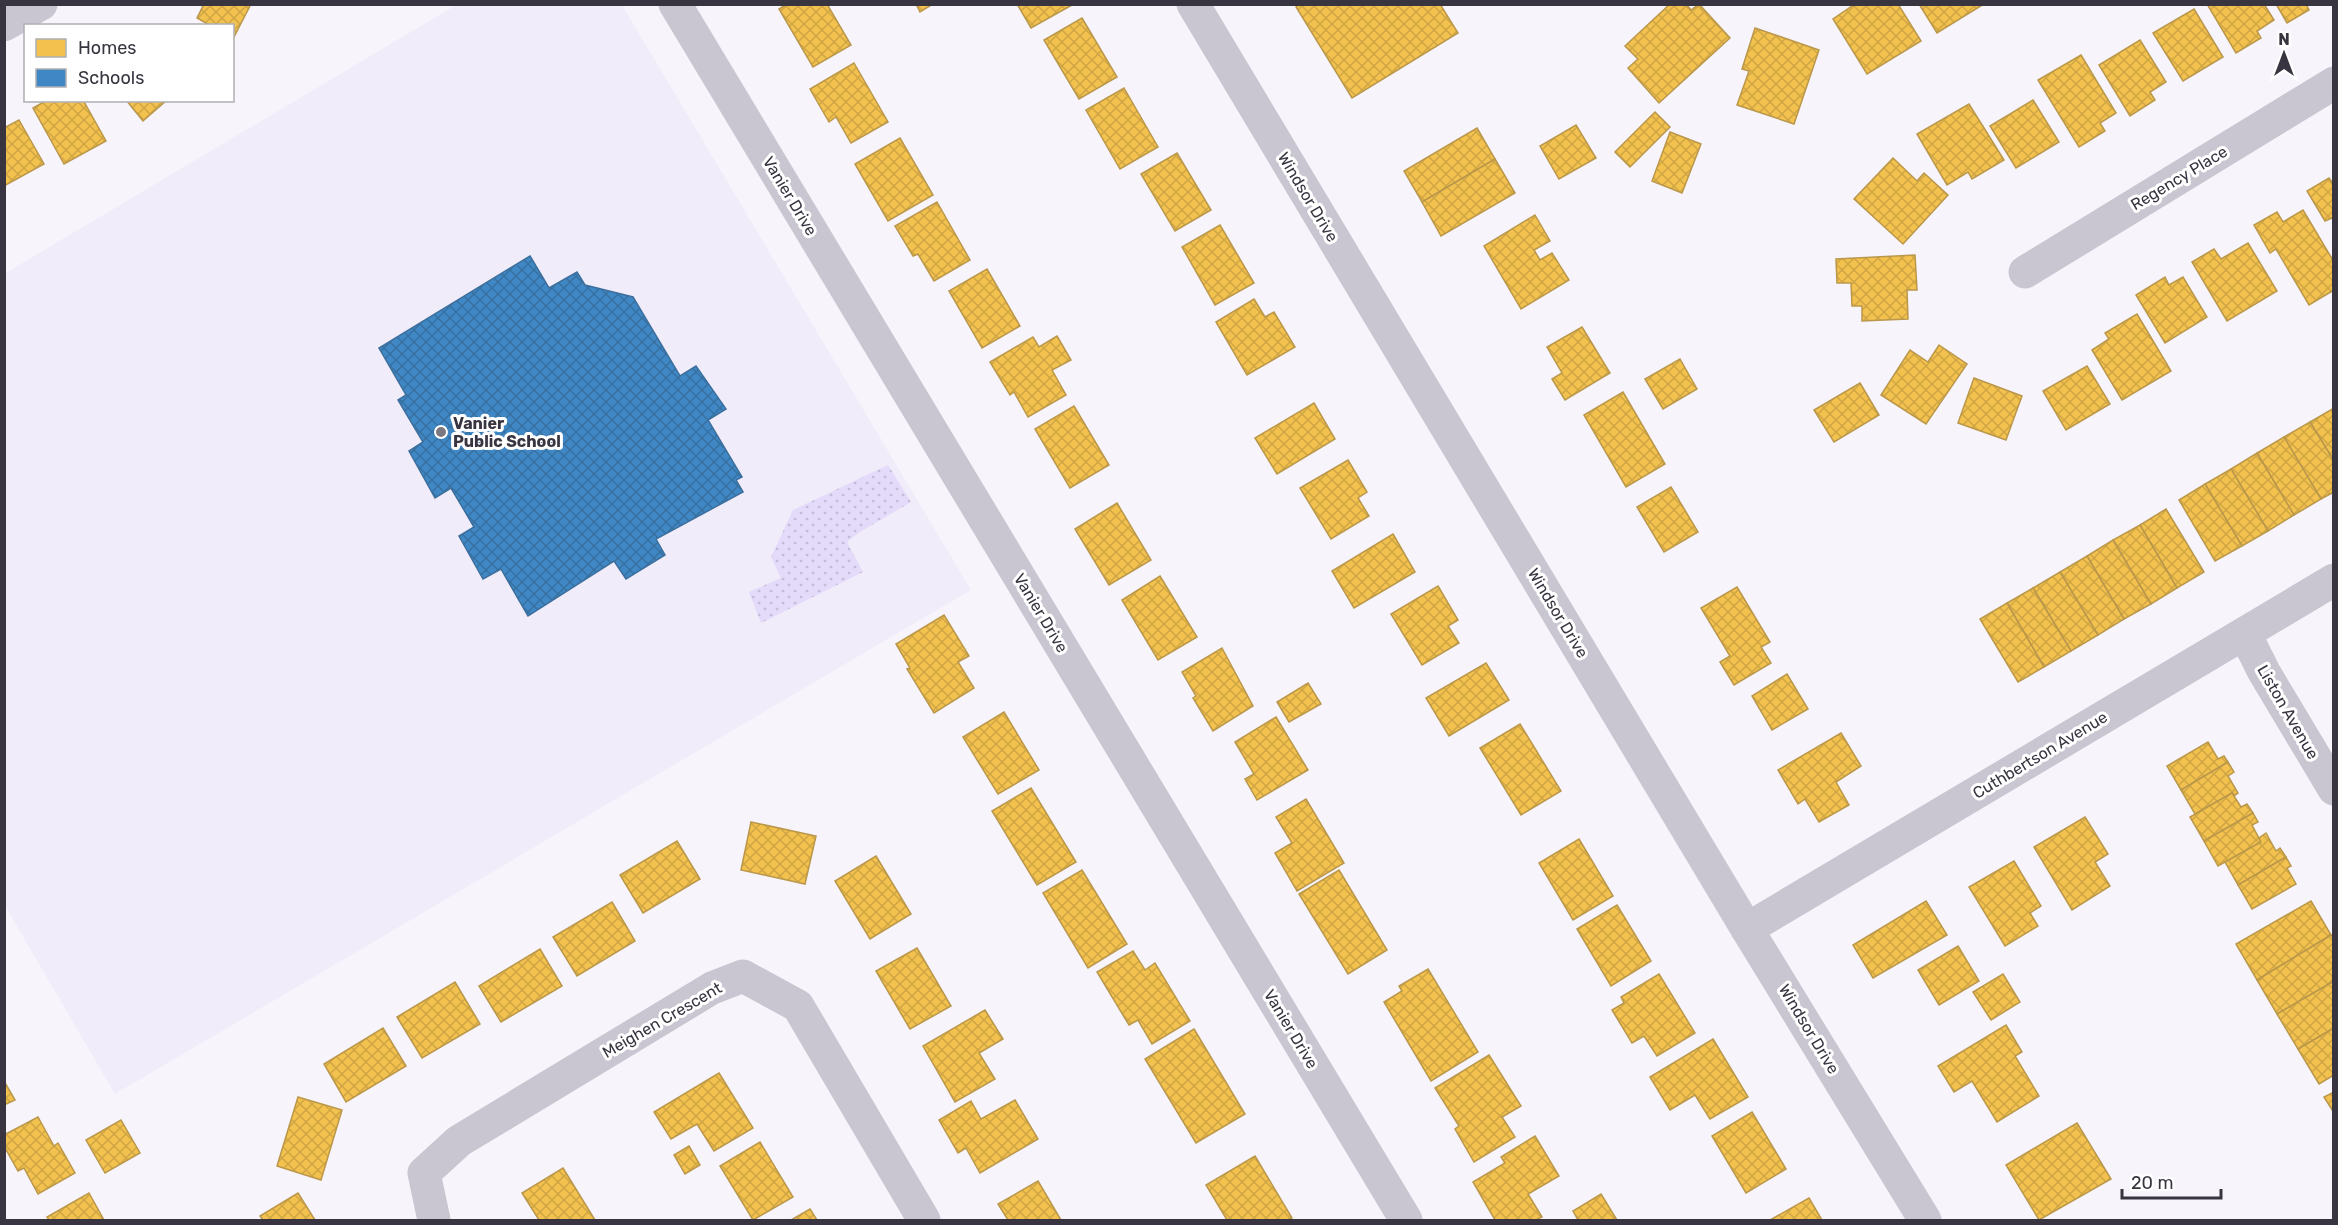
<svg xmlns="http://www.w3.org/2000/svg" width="2338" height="1225" viewBox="0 0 2338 1225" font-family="Rubik,sans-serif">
	<defs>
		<pattern id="park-dots" width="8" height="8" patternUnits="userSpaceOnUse" patternTransform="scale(1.5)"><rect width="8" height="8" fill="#e4dafa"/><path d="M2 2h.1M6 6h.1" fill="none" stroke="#c4bcd7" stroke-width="1.8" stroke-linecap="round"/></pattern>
		<pattern id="homes-cross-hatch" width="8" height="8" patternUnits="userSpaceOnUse" patternTransform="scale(1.5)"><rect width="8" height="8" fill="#f2c14e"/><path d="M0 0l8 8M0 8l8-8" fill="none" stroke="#d0a645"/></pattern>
		<pattern id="schools-cross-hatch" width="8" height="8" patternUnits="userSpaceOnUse" patternTransform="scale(1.5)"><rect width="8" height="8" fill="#3f88c5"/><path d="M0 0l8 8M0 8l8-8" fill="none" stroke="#3670a1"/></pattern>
	</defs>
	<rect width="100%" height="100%" fill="#f7f5fb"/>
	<path fill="#f0ecfa" d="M456 5H622L971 590 115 1094 5 906 4 274Z"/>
	<path fill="url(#park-dots)" d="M888 465 911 502 860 532 847 542 863 572 761 623 749 592 781 578 771 557 793 510Z"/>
	<g fill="url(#homes-cross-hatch)" stroke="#ba974a" stroke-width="1.5">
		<path d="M204 4H251L234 37 232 26H211L197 18Z"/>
		<path d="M787 4H827L851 45 813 67 779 9Z"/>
		<path d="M916 4H933L920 12Z"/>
		<path d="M1017 4H1072V5L1031 28Z"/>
		<path d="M1300 4H1440L1458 33 1352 98 1296 7Z"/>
		<path d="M1670 4H1686L1691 10 1699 4 1730 38 1659 103 1628 68 1638 59 1625 46Z"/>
		<path d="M1855 4H1898L1921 41 1867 74 1833 19Z"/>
		<path d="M1919 4H1984L1937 33Z"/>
		<path d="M2207 4H2264L2274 20 2257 31 2261 38 2236 53Z"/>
		<path d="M2276 4H2306L2309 10 2287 23Z"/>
		<path d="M2194 9 2223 57 2183 81 2153 33Z"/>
		<path d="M1082 18 1117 77 1079 99 1044 40Z"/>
		<path d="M1755 28 1819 50 1794 124 1737 105 1749 71 1742 69Z"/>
		<path d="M2140 40 2166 82 2150 92 2155 100 2130 116 2099 65Z"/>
		<path d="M2081 55 2116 113 2100 123 2105 131 2079 147 2038 80Z"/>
		<path d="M854 63 888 122 851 143 836 117 829 122 810 89Z"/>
		<path d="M1124 88 1158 147 1120 169 1086 110Z"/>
		<path d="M47 100H83L106 141 64 164 33 108Z"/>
		<path d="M126 100H167L143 121Z"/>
		<path d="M2033 100 2059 142 2016 168 1990 126Z"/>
		<path d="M1969 104 2004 160 1972 179 1968 172 1947 185 1917 134Z"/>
		<path d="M1655 112 1670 127 1630 167 1615 152Z"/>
		<path d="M19 120 44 164 4 186V128Z"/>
		<path d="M1576 125 1596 158 1559 179 1540 146Z"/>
		<path d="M1477 128 1495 159 1422 202 1404 171Z"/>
		<path d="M1670 132 1701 144 1682 193 1652 181Z"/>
		<path d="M900 138 933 195 888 221 855 164Z"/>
		<path d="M1177 153 1211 210 1175 231 1141 174Z"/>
		<path d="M1893 158 1917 181 1924 173 1948 195 1903 244 1854 199Z"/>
		<path d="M1495 159 1515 193 1441 236 1422 202Z"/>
		<path d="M2329 178 2334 185V221L2332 218 2325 221 2307 191Z"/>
		<path d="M937 202 970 260 934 281 918 254 913 256 895 226Z"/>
		<path d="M2303 210 2334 262V290L2309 305 2276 249 2270 253 2254 225 2277 212 2283 222Z"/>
		<path d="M1535 215 1550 241 1534 250 1540 260 1552 253 1569 280 1521 309 1484 246Z"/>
		<path d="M1220 225 1254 283 1215 305 1182 247Z"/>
		<path d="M2248 243 2277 291 2227 321 2192 262 2214 249 2221 259Z"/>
		<path d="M1915 255 1917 290H1907L1908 319 1862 321V306H1852L1851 283H1837L1836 259Z"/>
		<path d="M987 269 1020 326 982 348 949 291Z"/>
		<path d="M2165 277 2169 285 2183 277 2207 317 2165 343 2136 295Z"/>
		<path d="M1254 299 1265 317 1274 312 1295 347 1247 375 1216 322Z"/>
		<path d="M2137 314 2171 371 2122 400 2092 350 2109 339 2105 333Z"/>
		<path d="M1582 327 1610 373 1565 400 1552 379 1562 373 1547 347Z"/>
		<path d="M1057 336 1071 360 1052 370 1066 395 1028 417 1014 392 1010 395 990 362 1033 337 1039 347Z"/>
		<path d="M1939 345 1967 364 1926 424 1881 395 1910 350 1928 362Z"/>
		<path d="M1680 359 1697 389 1663 409 1645 379Z"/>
		<path d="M2087 366 2110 404 2066 430 2043 391Z"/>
		<path d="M1974 378 2022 396 2006 440 1958 423Z"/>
		<path d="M1860 383 1879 415 1834 442 1814 410Z"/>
		<path d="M1623 392 1665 464 1626 487 1584 415Z"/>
		<path d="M1314 403 1335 439 1277 474 1255 438Z"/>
		<path d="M1074 406 1109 465 1070 488 1035 429Z"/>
		<path d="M2334 408V461L2310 422Z"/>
		<path d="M2310 422 2334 461V492L2321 499 2284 437Z"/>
		<path d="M2284 437 2321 499 2294 515 2257 453Z"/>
		<path d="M2257 453 2294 515 2268 531 2231 469Z"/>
		<path d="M1348 460 1367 492 1358 498 1369 516 1331 539 1300 488Z"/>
		<path d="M2231 469 2268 531 2242 546 2205 484Z"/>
		<path d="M2205 484 2242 546 2215 561 2179 500Z"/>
		<path d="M1671 487 1698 532 1664 552 1637 507Z"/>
		<path d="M1117 503 1151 560 1109 585 1075 529Z"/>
		<path d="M2166 509 2204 572 2177 588 2140 525Z"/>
		<path d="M2140 525 2177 588 2151 604 2113 540Z"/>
		<path d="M1393 534 1415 572 1354 608 1332 571Z"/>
		<path d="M2113 540 2151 604 2124 619 2087 556Z"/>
		<path d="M2087 556 2124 619 2098 635 2060 572Z"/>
		<path d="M2060 572 2098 635 2071 651 2033 588Z"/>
		<path d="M1160 576 1197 637 1158 660 1122 600Z"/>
		<path d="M1438 586 1458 620 1448 626 1459 643 1422 665 1391 614Z"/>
		<path d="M1737 587 1770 642 1761 647 1771 663 1734 685 1720 662 1730 656 1701 608Z"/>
		<path d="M2033 588 2071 651 2044 667 2007 603Z"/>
		<path d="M2007 603 2044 667 2018 682 1980 619Z"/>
		<path d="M944 615 969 656 958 662 974 688 934 713 907 669 910 668 896 644Z"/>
		<path d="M1222 648 1253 706 1213 731 1193 698 1196 696 1182 672Z"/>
		<path d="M1486 663 1509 700 1449 736 1426 698Z"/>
		<path d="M1787 674 1808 709 1772 730 1752 696Z"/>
		<path d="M1308 683 1321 704 1289 722 1277 702Z"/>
		<path d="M1004 712 1039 770 998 794 963 737Z"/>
		<path d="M1276 717 1308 770 1257 800 1245 779 1254 774 1235 742Z"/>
		<path d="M1520 724 1561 791 1521 815 1480 748Z"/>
		<path d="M1841 733 1861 766 1836 782 1849 805 1819 822 1805 799 1798 804 1778 770Z"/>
		<path d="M2208 742 2218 759 2224 756 2228 762 2181 790 2167 766Z"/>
		<path d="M2228 762 2234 772 2228 776 2238 793 2234 796 2232 793 2195 814 2181 790Z"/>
		<path d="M1031 788 1076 862 1037 885 992 811Z"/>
		<path d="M2232 793 2241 807 2247 804 2253 813 2204 841 2190 817Z"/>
		<path d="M1306 799 1344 863 1297 891 1275 853 1292 843 1276 817Z"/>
		<path d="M2253 813 2258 822 2252 825 2261 842 2218 866 2204 841Z"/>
		<path d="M2085 817 2108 854 2095 862 2110 886 2072 910 2034 847Z"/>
		<path d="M751 822 816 836 805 884 741 870Z"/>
		<path d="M2266 833 2276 851 2280 848 2286 857 2238 885 2225 862 2261 842 2259 838Z"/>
		<path d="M1579 839 1613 896 1573 920 1539 863Z"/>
		<path d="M677 841 700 879 643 913 620 875Z"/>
		<path d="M876 856 911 914 870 939 835 881Z"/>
		<path d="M2286 857 2291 866 2287 868 2296 884 2252 909 2238 885Z"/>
		<path d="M2014 861 2041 906 2030 913 2038 926 2005 946 1969 887Z"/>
		<path d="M1082 870 1127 944 1088 968 1043 893Z"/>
		<path d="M1339 870 1387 950 1348 974 1299 894Z"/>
		<path d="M1926 901 1947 935 1873 978 1853 945Z"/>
		<path d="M2311 901 2331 935 2257 980 2236 944Z"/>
		<path d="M612 902 635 941 577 976 553 937Z"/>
		<path d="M1617 905 1651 961 1611 986 1577 929Z"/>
		<path d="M2331 935 2334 939V981L2277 1014 2257 980Z"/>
		<path d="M1958 946 1979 981 1939 1005 1918 970Z"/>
		<path d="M917 948 951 1006 910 1029 876 971Z"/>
		<path d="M540 949 562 986 501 1022 479 986Z"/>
		<path d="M1133 951 1145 970 1155 963 1190 1021 1152 1044 1138 1020 1129 1025 1097 972Z"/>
		<path d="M1428 969 1478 1052 1431 1081 1384 1002 1402 991 1399 986Z"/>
		<path d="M1659 974 1695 1033 1657 1056 1644 1036 1632 1043 1612 1010 1624 1003 1621 997Z"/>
		<path d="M2003 974 2020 1002 1991 1020 1973 992Z"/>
		<path d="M2334 981V1028L2298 1049 2277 1014Z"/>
		<path d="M455 982 480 1024 422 1058 397 1017Z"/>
		<path d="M985 1010 1003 1039 979 1053 995 1079 955 1102 923 1046Z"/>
		<path d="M2006 1025 2022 1052 2015 1056 2039 1096 1997 1122 1972 1081 1954 1092 1938 1066Z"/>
		<path d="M383 1028 406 1066 346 1102 324 1064Z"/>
		<path d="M2334 1028V1075L2319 1084 2298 1049Z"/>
		<path d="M1194 1029 1245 1114 1196 1143 1145 1059Z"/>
		<path d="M1713 1039 1748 1097 1710 1119 1695 1095 1670 1110 1650 1077Z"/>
		<path d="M1489 1055 1521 1106 1502 1117 1515 1137 1474 1162 1455 1129 1459 1126 1435 1088Z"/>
		<path d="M719 1073 753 1128 714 1151 697 1124 671 1139 654 1112Z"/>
		<path d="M4 1081 15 1100 4 1105Z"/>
		<path d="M2334 1092V1113L2324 1097Z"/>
		<path d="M298 1097 342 1110 321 1180 277 1166Z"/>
		<path d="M1015 1100 1038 1139 980 1173 966 1148 958 1153 939 1120 971 1101 981 1119Z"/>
		<path d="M1752 1112 1786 1169 1746 1193 1712 1136Z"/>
		<path d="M38 1117 54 1146 58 1143 75 1173 38 1194 24 1168 18 1171 4 1146V1135Z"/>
		<path d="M121 1120 140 1153 105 1173 86 1140Z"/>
		<path d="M2077 1123 2111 1179 2039 1220 2006 1165Z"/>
		<path d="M1535 1136 1559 1176 1528 1194 1542 1217 1536 1220H1495L1473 1182 1505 1163 1501 1157Z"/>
		<path d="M760 1142 793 1197 753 1220 720 1166Z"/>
		<path d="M689 1146 700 1165 685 1174 674 1155Z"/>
		<path d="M1255 1156 1292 1218 1288 1220H1227L1206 1185Z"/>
		<path d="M563 1168 595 1220H539L522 1193Z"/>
		<path d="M1038 1181 1061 1220H1008L998 1204Z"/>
		<path d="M89 1193 104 1220H49L47 1217Z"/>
		<path d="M298 1193 315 1220H263L260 1216Z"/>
		<path d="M1601 1194 1617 1220H1578L1573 1211Z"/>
		<path d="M1809 1198 1822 1220H1770Z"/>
		<path d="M810 1209 817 1220H791Z"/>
	</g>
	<path fill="url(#schools-cross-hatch)" stroke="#3d6f9d" stroke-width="1.5" d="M530 256 549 288 577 272 585 285 633 297 680 376 696 366 726 409 708 420 742 477 736 480 743 492 656 539 665 555 626 579 614 561 528 616 501 569 483 579 459 536 474 527 451 488 435 498 409 451 423 442 398 400 406 395 379 348Z"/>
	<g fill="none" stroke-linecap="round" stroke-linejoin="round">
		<g stroke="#c9c5d1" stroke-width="33">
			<path d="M675 4 1406 1220"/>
			<path d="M4 25 41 4"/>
			<path d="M2025 272 2334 83"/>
			<path d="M2245 634 2264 672 2334 789"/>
			<path d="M1747 929 2334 580"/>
			<path d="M434 1220 424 1173 459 1141 712 988 743 976 798 1006 924 1220"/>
		</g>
		<path stroke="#c9c5d1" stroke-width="33" d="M1193 4 1747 929 1925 1220"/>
	</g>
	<circle fill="#7b7881" stroke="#fff" stroke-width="2" cx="441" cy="432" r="6"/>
	<g text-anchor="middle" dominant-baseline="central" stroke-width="6" stroke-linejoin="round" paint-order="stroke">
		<g font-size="16" fill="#383440" stroke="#fff">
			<text transform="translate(2179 178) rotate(-31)">Regency Place</text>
			<text transform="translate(790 196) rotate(59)">Vanier Drive</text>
			<text transform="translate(1308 197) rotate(59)">Windsor Drive</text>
			<text transform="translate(1041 613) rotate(59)">Vanier Drive</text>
			<text transform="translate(1558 613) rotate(59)">Windsor Drive</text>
			<text transform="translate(2288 712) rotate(60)">Liston Avenue</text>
			<text transform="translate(2040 755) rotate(-31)">Cuthbertson Avenue</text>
			<text transform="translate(662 1020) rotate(-30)">Meighen Crescent</text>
			<text transform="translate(1291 1029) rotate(59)">Vanier Drive</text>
			<text transform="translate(1809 1029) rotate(59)">Windsor Drive</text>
		</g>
		<g font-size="16" font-weight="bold" fill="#383440" stroke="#fff" text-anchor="start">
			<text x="453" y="423">Vanier<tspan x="453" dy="18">Public School</tspan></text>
		</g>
	</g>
	<rect width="2338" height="1225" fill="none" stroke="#383440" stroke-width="12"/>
	<rect x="24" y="24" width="210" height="78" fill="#ffffff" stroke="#afaeb3" stroke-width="1.5"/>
	<rect x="36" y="39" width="30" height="18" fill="#f2c14e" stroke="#afaeb3" stroke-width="1.5"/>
	<text x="78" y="54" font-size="18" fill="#383440">Homes</text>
	<rect x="36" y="69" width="30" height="18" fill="#3f88c5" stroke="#afaeb3" stroke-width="1.5"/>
	<text x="78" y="84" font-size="18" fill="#383440">Schools</text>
	<g transform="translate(2284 54)" stroke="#ffffff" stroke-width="4.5" paint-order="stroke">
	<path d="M0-4.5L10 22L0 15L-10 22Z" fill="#383440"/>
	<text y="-9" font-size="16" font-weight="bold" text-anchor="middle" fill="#383440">N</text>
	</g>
	<path d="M2122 1189v9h99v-9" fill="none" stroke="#383440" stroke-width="3"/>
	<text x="2131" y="1189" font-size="18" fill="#383440" stroke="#ffffff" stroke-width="4.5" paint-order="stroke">20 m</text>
</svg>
